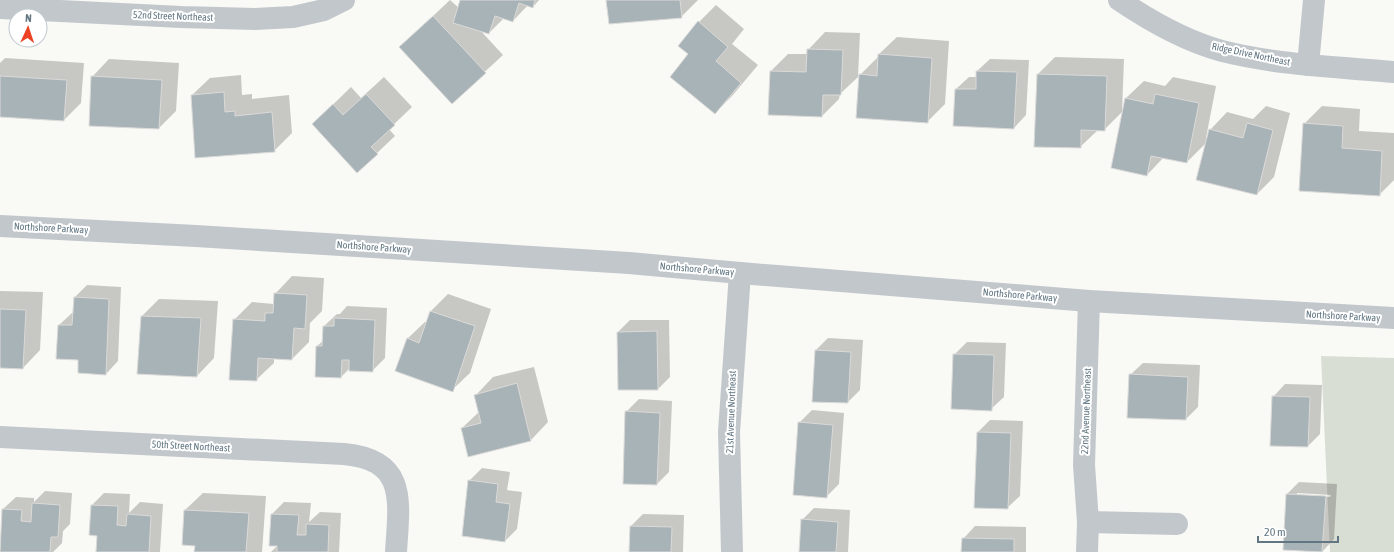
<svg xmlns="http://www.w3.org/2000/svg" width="1394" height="552" viewBox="0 0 1394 552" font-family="'Asap Condensed',sans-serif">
	<rect width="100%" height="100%" fill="#f9f9f6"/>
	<path fill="#d9ded5" d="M1321 356 1394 358V552H1330Z"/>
	<g fill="#0003" fill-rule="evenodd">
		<path d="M450 0 459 8 461 0H539L533 7 528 5 513 21 504 18 489 33 480 30 503 55 452 102 418 30Z"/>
		<path d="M607 0H698L681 17Z"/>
		<path d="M716 5 744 29 732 44 758 65 732 96 715 113 690 54 699 22Z"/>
		<path d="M825 32 860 33 858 77 840 94 839 99 822 116 769 114 771 71 788 54H808V50Z"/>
		<path d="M897 37 949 41 945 104 927 122 860 75 878 57H879V54Z"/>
		<path d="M1055 57 1124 59 1122 112 1104 130H1098L1080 147 1038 74Z"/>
		<path d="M5 58 84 63 81 103 64 120 0 116V63Z"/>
		<path d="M109 59 179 63 176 111 159 128 92 77Z"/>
		<path d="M990 59 1029 60 1026 115 1014 128 954 126 956 89 969 77H977V71Z"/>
		<path d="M241 75 242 95 252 94V99L289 95 292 133 274 151 192 95 210 78Z"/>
		<path d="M384 77 412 107 389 129 395 136 357 172 313 124 351 87 361 98Z"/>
		<path d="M1173 77 1216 86 1206 138 1207 139 1210 130 1227 112 1253 119 1266 106 1290 113 1274 177 1257 194 1206 143 1187 162 1164 157 1147 175 1112 167 1126 98 1144 81 1165 86Z"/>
		<path d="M1322 106 1360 109 1359 131 1394 133V180L1379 195 1304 124Z"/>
		<path d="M292 276 324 278 322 311 310 323 309 342 292 359 274 358V363L256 380 234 320 252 302 274 304 275 294Z"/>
		<path d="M87 285 121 287 118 361 106 374 79 359 59 325 72 313H74V298Z"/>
		<path d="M0 291 43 292 40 350 23 368 0 367Z"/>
		<path d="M448 294 491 309 470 373 452 390 407 339 425 322H427L431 311Z"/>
		<path d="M159 299 218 301 214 358 197 376 138 373 142 316Z"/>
		<path d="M347 306 387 308 385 358 372 371 350 368 341 377 317 346 324 340V326L337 314H340Z"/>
		<path d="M630 320H669L670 377 658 389 618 332Z"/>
		<path d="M828 338 863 340 860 390 848 402 813 401 816 350Z"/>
		<path d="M967 342 1006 343 1004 397 991 409 954 355Z"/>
		<path d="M1143 363 1200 365 1198 407 1186 419 1128 417 1130 375Z"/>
		<path d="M534 367 548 422 531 440 469 456 462 428 480 411 476 395 493 377Z"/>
		<path d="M1285 384 1322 385 1320 434 1308 446 1273 397Z"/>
		<path d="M639 399 672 401 669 472 657 484 626 412Z"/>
		<path d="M812 410 844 413 839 484 826 497 799 423Z"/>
		<path d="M990 420 1023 421 1020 496 1007 508 975 507 978 432Z"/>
		<path d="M482 468 510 472 507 490 522 492 517 529 505 541 469 481Z"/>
		<path d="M1299 482 1337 484 1334 539 1322 552 1287 494ZM1297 493 1331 495 1330 497 1297 495Z"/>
		<path d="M45 491 72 493 70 524 63 531 62 543 53 552H1L3 509 16 497 34 498V502Z"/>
		<path d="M104 493 130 494 129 513 140 502 163 504 160 552H97L98 535 90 534 92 505Z"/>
		<path d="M203 493 266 496 262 552H195L196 545 185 510Z"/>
		<path d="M284 502 311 503 309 522 320 512 341 513 339 552H271L278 545 272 514Z"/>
		<path d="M814 508 850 510 848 552H800L802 520Z"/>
		<path d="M643 514 684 515 683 552H630L631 526Z"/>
		<path d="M975 526 1026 527V552H962L963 539Z"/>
	</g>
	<g fill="#a8b3b8" stroke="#dbdad8">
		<path d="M460 0H535L533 8 519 3 513 22 495 16 489 34 453 23Z"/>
		<path d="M606 0H680L682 18 609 24Z"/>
		<path d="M433 16 486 73 452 104 399 47Z"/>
		<path d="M698 21 728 47 716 61 741 83 715 114 670 77 688 54 678 46Z"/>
		<path d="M807 49 843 50 841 95H823L822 117 768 115 770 71 806 72Z"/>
		<path d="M878 54 932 58 928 123 856 118 859 74 877 76Z"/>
		<path d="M976 71 1017 72 1014 129 953 126 955 89H976Z"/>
		<path d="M1037 74 1107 76 1105 131 1081 130V148L1034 147Z"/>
		<path d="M0 76 67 80 64 121 0 117Z"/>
		<path d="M91 76 162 80 159 129 89 126Z"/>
		<path d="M224 92 225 112 235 111V116L272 112 275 152 195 158 191 95Z"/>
		<path d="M366 94 395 125 371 147 378 154 357 173 312 124 333 104 343 115Z"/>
		<path d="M1155 94 1199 103 1187 163 1151 156 1147 176 1111 168 1125 98 1153 104Z"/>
		<path d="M1247 123 1273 130 1257 195 1196 180 1209 129 1243 138Z"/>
		<path d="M1303 123 1343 126 1342 148 1382 151 1380 196 1299 191Z"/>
		<path d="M274 293 307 295 305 329 294 328 292 360 258 358 257 381 229 380 233 319 265 321V313H273Z"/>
		<path d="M74 297 109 299 106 375 78 373V360L56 359 58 325H72Z"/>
		<path d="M0 309 26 310 23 369 0 368Z"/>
		<path d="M430 311 475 326 453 392 395 371 407 338 419 343Z"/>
		<path d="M141 316 201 318 197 377 137 374Z"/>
		<path d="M334 318 375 320 373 372 349 371V360H342L341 378 315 377 316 346H322L323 326H334Z"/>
		<path d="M657 331 658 390H618L617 332Z"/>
		<path d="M815 350 851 352 848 403 812 402Z"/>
		<path d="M953 354 994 355 992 411 951 409Z"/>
		<path d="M1129 374 1188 377 1186 420 1127 418Z"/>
		<path d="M517 383 531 441 468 457 461 428 481 423 474 395Z"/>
		<path d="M1272 396 1310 397 1308 447 1270 446Z"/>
		<path d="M625 411 660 413 657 485 623 484Z"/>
		<path d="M798 422 833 425 827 498 793 495Z"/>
		<path d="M977 432 1011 433 1008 509 974 508Z"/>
		<path d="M468 480 498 484 496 502 510 504 505 542 462 536Z"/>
		<path d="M1286 494 1326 496 1322 552 1283 550Z"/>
		<path d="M32 503 60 505 58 537H51L50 552H0L2 509 22 510 21 521 31 522Z"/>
		<path d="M91 505 118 506 117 525 126 526 127 514 151 516 149 552H96L97 536 89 535Z"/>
		<path d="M184 510 249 513 246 552H194L195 546 182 545Z"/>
		<path d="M271 514 299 515 297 535H306V524L329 525 328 552H277V546H269Z"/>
		<path d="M801 519 838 522 836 552H799Z"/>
		<path d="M630 526 672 527 671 552H629Z"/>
		<path d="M962 538 1014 539V552H961Z"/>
	</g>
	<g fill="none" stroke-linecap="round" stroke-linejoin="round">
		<g stroke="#c2c7cb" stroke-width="22">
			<path d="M1119 0C1150 21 1185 41 1222 51 1278 65 1337 67 1394 72"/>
			<path d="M0 8 181 17 255 19 293 17 324 10 344 0"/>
			<path d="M1308 65 1314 0"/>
			<path d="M0 437 344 454C408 460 399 502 396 552"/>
			<path d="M1088 522 1177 524"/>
			<path d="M732 552 729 432 740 273"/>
			<path d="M1087 552 1088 522 1084 465 1089 301"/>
		</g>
		<path stroke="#c2c7cb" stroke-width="22" d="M0 226 196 236 629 263 740 273 1089 301 1394 318"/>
	</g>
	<g text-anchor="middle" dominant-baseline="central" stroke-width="4" stroke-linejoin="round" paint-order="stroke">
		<g font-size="10" fill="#627783" stroke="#fff">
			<text transform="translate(173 16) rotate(2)">52nd Street Northeast</text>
			<text transform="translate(1251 54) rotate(12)">Ridge Drive Northeast</text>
			<text transform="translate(51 228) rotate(3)">Northshore Parkway</text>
			<text transform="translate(374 247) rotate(4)">Northshore Parkway</text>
			<text transform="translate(697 269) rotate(5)">Northshore Parkway</text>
			<text transform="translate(1020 295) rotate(5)">Northshore Parkway</text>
			<text transform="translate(1343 316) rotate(3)">Northshore Parkway</text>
			<text transform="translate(1086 411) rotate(-88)">22nd Avenue Northeast</text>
			<text transform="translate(731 412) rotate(-88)">21st Avenue Northeast</text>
			<text transform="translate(191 446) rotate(3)">50th Street Northeast</text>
		</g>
	</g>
	<g transform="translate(28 28) rotate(3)"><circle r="19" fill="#ffffff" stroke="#c0c9cd"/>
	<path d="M0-3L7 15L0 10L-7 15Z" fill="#ec4223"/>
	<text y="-6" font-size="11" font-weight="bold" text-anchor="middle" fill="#627783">N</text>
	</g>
	<path d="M1258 536v6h80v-6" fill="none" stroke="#627783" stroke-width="2"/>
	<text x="1264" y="536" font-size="12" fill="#627783" stroke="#ffffff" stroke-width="3" paint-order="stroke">20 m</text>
</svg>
